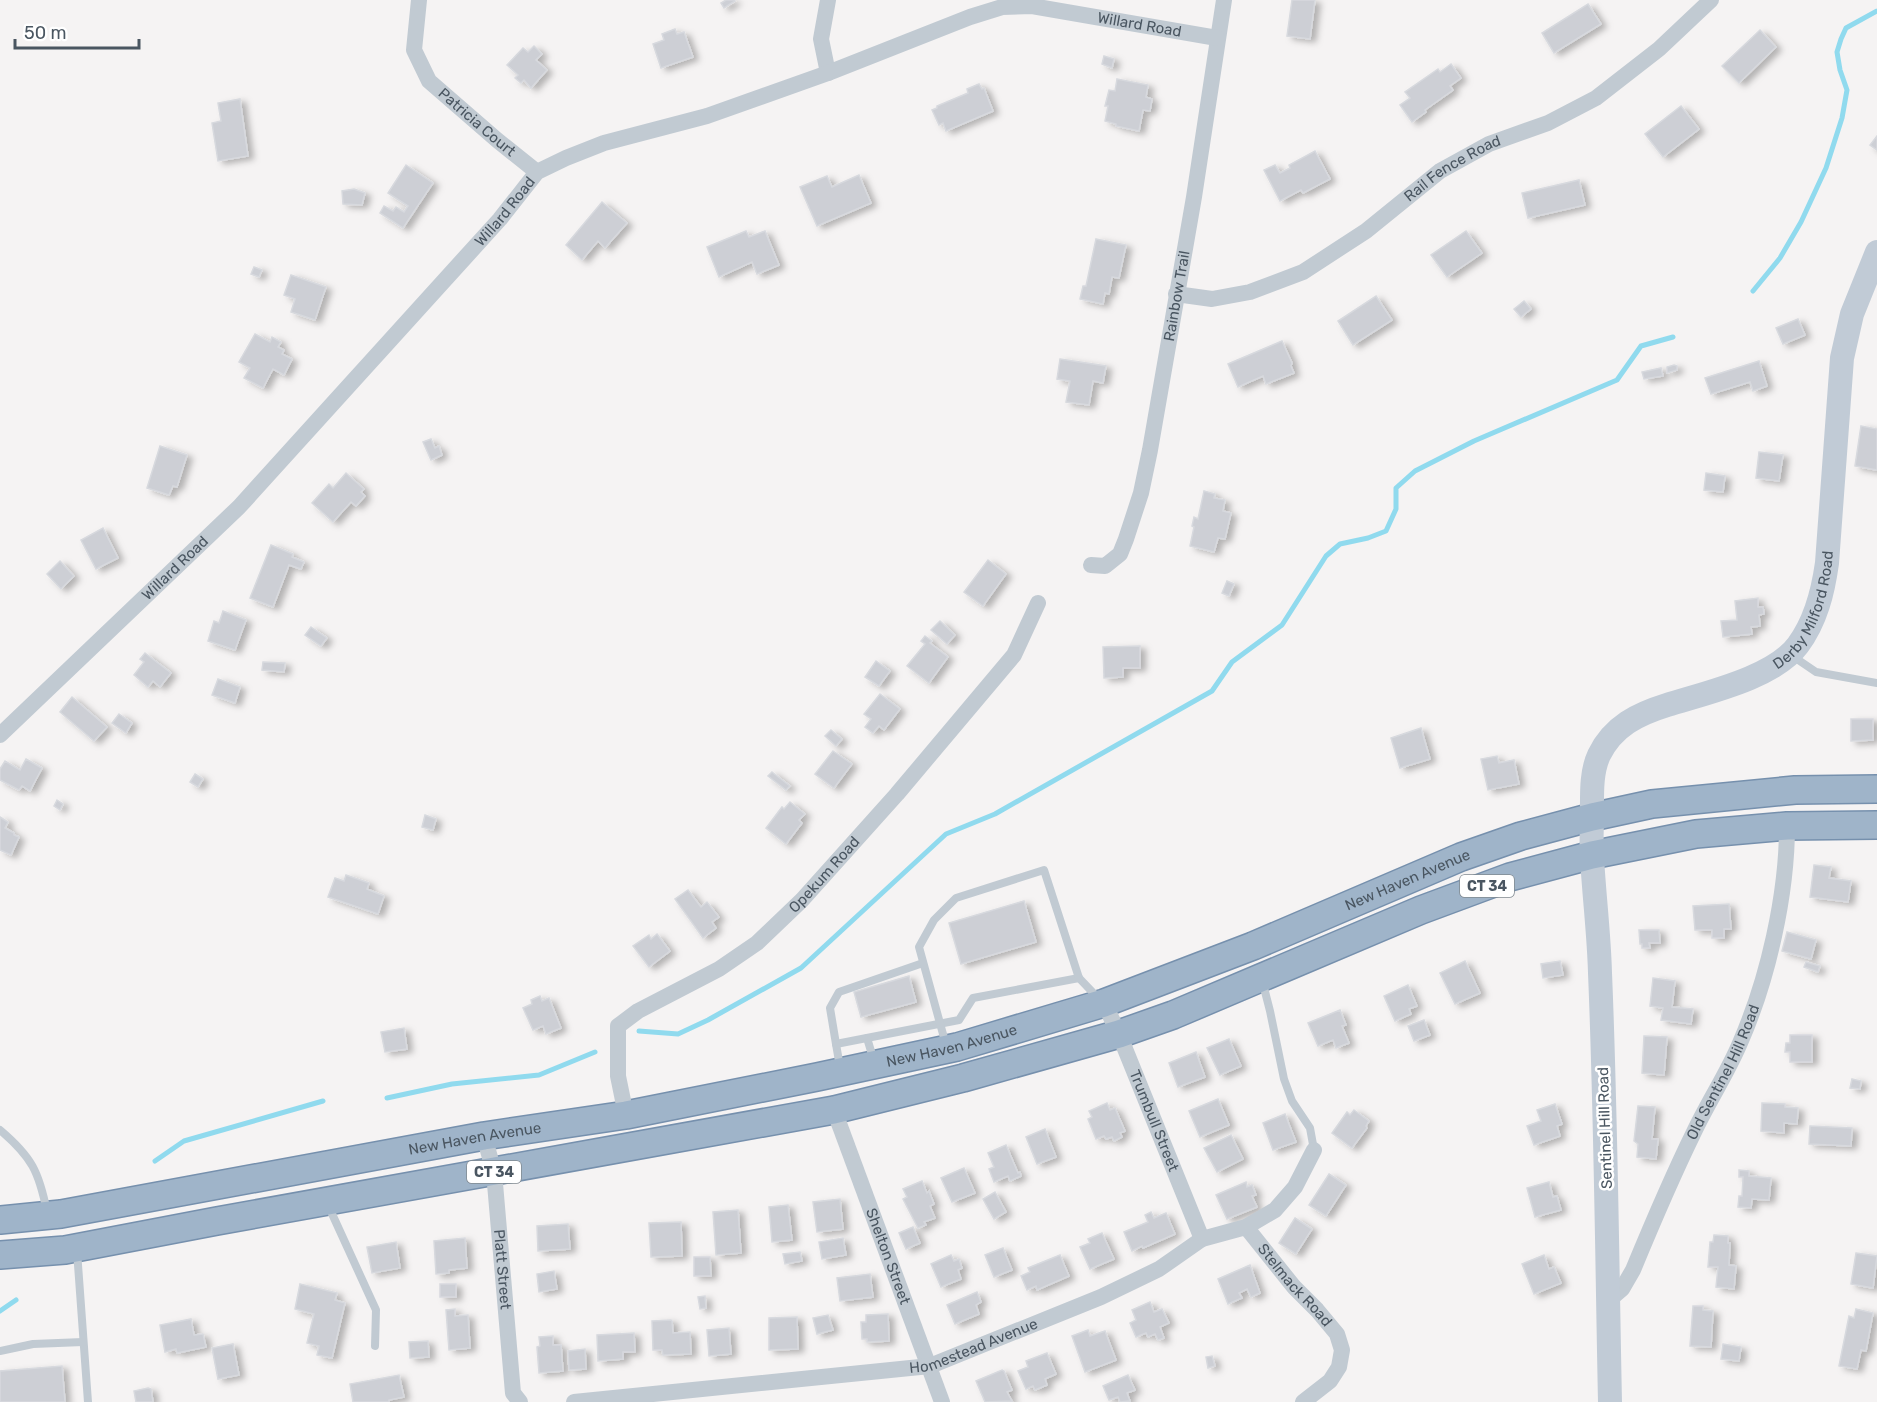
<svg xmlns="http://www.w3.org/2000/svg" width="1877" height="1402" viewBox="0 0 1877 1402" font-family="Rubik,sans-serif">
	<defs>
		<filter id="shadow"><feDropShadow dx="5.5" dy="3" stdDeviation="3" flood-color="#0004"/></filter>
	</defs>
	<rect width="100%" height="100%" fill="#f5f3f3"/>
	<g fill="none" stroke-linecap="round" stroke-linejoin="round">
		<g stroke="#90daee" stroke-width="5">
			<path d="M1753 291 1780 258 1801 222 1826 168 1842 118 1847 90 1840 70 1837 52 1841 39 1846 28 1877 11"/>
			<path d="M639 1031 678 1034 708 1020 801 968 946 834 995 814 1212 691 1232 662 1282 625 1326 556 1340 544 1368 538 1386 531 1396 509V488L1415 471 1474 441 1617 380 1641 346 1673 337"/>
			<path d="M387 1098 452 1084 539 1075 595 1052"/>
			<path d="M155 1161 184 1141 323 1101"/>
			<path d="M0 1311 16 1300"/>
		</g>
	</g>
	<g fill="#cdcfd5" stroke="#d7d9de" stroke-width="1.5" filter="url(#shadow)">
		<path d="M726 0H734L735 1 724 8 721 3Z"/>
		<path d="M1292 0H1315L1310 39 1287 36Z"/>
		<path d="M1588 4 1601 24 1554 53 1542 33Z"/>
		<path d="M675 29 677 34 684 32 693 57 661 68 653 44 664 40 662 34Z"/>
		<path d="M1760 30 1776 47 1739 83 1722 66Z"/>
		<path d="M534 46 542 54 536 60 547 70 531 88 524 80 521 83 515 78 518 75 507 65 523 48 528 52Z"/>
		<path d="M1104 56 1114 59 1112 68 1102 64Z"/>
		<path d="M1451 64 1461 78 1450 86 1453 90 1425 110 1426 112 1412 122 1400 105 1410 98 1405 92 1438 69 1440 72Z"/>
		<path d="M1117 79 1148 85 1146 97 1152 99 1150 111 1143 110 1139 131 1116 126V124L1105 121 1108 106H1105L1109 90 1115 91Z"/>
		<path d="M979 84 982 89 984 88 993 111 946 131 943 123 939 125 932 110 937 108V106L968 93 967 89Z"/>
		<path d="M240 99 248 156 218 161 212 123 221 121 218 103Z"/>
		<path d="M1681 106 1699 129 1663 157 1645 134Z"/>
		<path d="M1877 136V150L1870 145Z"/>
		<path d="M1315 151 1330 179 1303 193 1301 190 1280 201 1264 170 1275 165 1280 173 1290 168 1289 165Z"/>
		<path d="M406 165 433 183 403 228 380 213 384 206 393 211 396 207 404 212 408 206 388 193Z"/>
		<path d="M859 175 871 203 817 226 800 187 827 176 832 187Z"/>
		<path d="M1579 180 1585 205 1528 218 1522 193Z"/>
		<path d="M354 189 365 193 362 205 343 204 342 191Z"/>
		<path d="M602 202 627 223 605 248 598 241 582 260 566 245Z"/>
		<path d="M746 231 749 237 765 231 779 265 757 274 752 262 719 277 707 247Z"/>
		<path d="M1466 231 1482 253 1447 277 1431 255Z"/>
		<path d="M1096 239 1126 245 1119 278 1112 277 1109 294 1105 293 1103 304 1080 299 1083 286H1086Z"/>
		<path d="M254 267 262 270 259 277 251 274Z"/>
		<path d="M291 275 326 287 315 320 291 312 295 299 284 295Z"/>
		<path d="M1376 296 1392 320 1353 345 1338 321Z"/>
		<path d="M1524 301 1531 309 1521 317 1514 309Z"/>
		<path d="M1798 319 1805 335 1783 344 1776 328Z"/>
		<path d="M255 334 270 342 272 337 281 342 278 347 284 350 282 354 292 359 284 375 273 369 263 388 244 378 250 368 239 362Z"/>
		<path d="M1282 341 1292 363 1291 366 1294 373 1266 384 1263 376 1238 387 1228 364Z"/>
		<path d="M1060 359 1106 366 1103 383 1093 381 1089 405 1066 402 1070 381 1057 379Z"/>
		<path d="M1759 361 1767 386 1753 391 1750 382 1711 394 1705 378Z"/>
		<path d="M1674 365 1677 366V370L1667 373V367Z"/>
		<path d="M1661 368 1663 376 1644 379 1642 372Z"/>
		<path d="M1861 426 1877 429V470L1855 466Z"/>
		<path d="M431 439 435 448 439 446 442 455 431 460 423 442Z"/>
		<path d="M160 446 187 455 177 487 173 486 169 495 147 488Z"/>
		<path d="M1759 452 1783 455 1779 481 1756 478Z"/>
		<path d="M346 473 364 489 361 492 365 496 356 506 351 502 333 522 312 503 329 484 333 488Z"/>
		<path d="M1706 473 1725 476 1723 492 1704 490Z"/>
		<path d="M1204 491 1215 494 1214 498 1225 500 1223 511 1231 513 1225 539 1218 538 1214 552 1190 546 1194 527 1192 526 1194 517 1198 519Z"/>
		<path d="M103 528 118 558 96 569 81 540Z"/>
		<path d="M271 545 293 554 292 557 304 562 301 569 289 565 273 607 250 598Z"/>
		<path d="M988 560 1006 574 983 606 964 592Z"/>
		<path d="M60 561 74 576 61 589 47 574Z"/>
		<path d="M1227 581 1234 584 1229 596 1222 593Z"/>
		<path d="M1758 598V607H1763L1764 614 1759 615 1760 626 1751 627 1752 634 1723 637 1721 621 1737 620 1735 601Z"/>
		<path d="M223 611 246 620 235 650 208 641 214 621 219 623Z"/>
		<path d="M940 621 955 635 947 644 931 630Z"/>
		<path d="M311 627 327 638 321 646 305 635Z"/>
		<path d="M925 636 932 641 930 643 948 657 929 683 907 666 925 644 921 641Z"/>
		<path d="M1140 646V668H1123V677L1104 678 1103 647Z"/>
		<path d="M145 653 171 673 160 687 153 681 148 687 134 675 144 662 140 659Z"/>
		<path d="M876 661 890 671 879 686 865 677Z"/>
		<path d="M263 662 285 663 284 672 262 670Z"/>
		<path d="M218 679 240 687 235 703 212 695Z"/>
		<path d="M880 694 900 709 884 730 879 726 873 733 865 727 871 719 864 714Z"/>
		<path d="M72 697 107 727 94 741 60 712Z"/>
		<path d="M119 714 132 723 126 733 112 723Z"/>
		<path d="M1851 719H1873V740L1851 741Z"/>
		<path d="M1421 728 1430 759 1400 768 1391 738Z"/>
		<path d="M831 730 842 739 836 746 825 736Z"/>
		<path d="M833 751 852 764 834 788 815 774Z"/>
		<path d="M1497 756 1499 763 1514 760 1519 784 1488 790 1481 759Z"/>
		<path d="M26 759 42 768 30 791 22 786 19 790 0 780V769L5 761 20 770Z"/>
		<path d="M772 772 790 786 786 790 768 776Z"/>
		<path d="M195 774 203 779 198 787 190 782Z"/>
		<path d="M57 800 63 804 60 810 54 806Z"/>
		<path d="M790 802 805 814 799 820 802 823 786 844 766 828 782 807 784 809Z"/>
		<path d="M425 815 436 819 433 830 422 827Z"/>
		<path d="M0 817 8 822 5 828 14 833V835L19 837 11 855 0 850Z"/>
		<path d="M1814 865 1831 867 1829 878 1851 881 1848 902 1810 897Z"/>
		<path d="M346 875 369 883 367 889 384 896 378 914 328 897 335 878 344 881Z"/>
		<path d="M688 890 701 907 707 902 719 917 712 922 716 928 703 938 675 899Z"/>
		<path d="M1024 901 1036 942 961 964 949 923Z"/>
		<path d="M1729 904 1731 929H1724V938H1712V930H1695L1693 906Z"/>
		<path d="M1639 930H1659L1660 943H1649L1650 948H1642V944H1640Z"/>
		<path d="M1787 932 1816 940 1811 959 1782 951Z"/>
		<path d="M657 934 670 951 649 967 633 946 649 935 651 939Z"/>
		<path d="M1465 961 1480 993 1455 1004 1440 973Z"/>
		<path d="M1560 961 1563 975 1543 978 1541 964Z"/>
		<path d="M1806 962 1820 966 1818 972 1804 967Z"/>
		<path d="M909 976 916 1002 861 1017 854 992Z"/>
		<path d="M1653 978 1675 981 1672 1007 1693 1009 1691 1024 1661 1020 1663 1008 1650 1006Z"/>
		<path d="M1408 985 1417 1006 1409 1009 1411 1014 1395 1021 1384 996Z"/>
		<path d="M540 996 542 1001 549 998 561 1028 546 1034 543 1026 533 1030 523 1008 532 1004 531 1000Z"/>
		<path d="M1340 1010 1346 1025 1342 1026 1349 1043 1336 1048 1333 1040 1318 1046 1308 1023Z"/>
		<path d="M1424 1020 1430 1035 1414 1041 1408 1026Z"/>
		<path d="M404 1028 407 1049 385 1052 381 1032Z"/>
		<path d="M1790 1035H1812V1062H1790V1052H1785L1786 1043H1790Z"/>
		<path d="M1644 1036 1667 1037 1664 1075 1642 1073Z"/>
		<path d="M1229 1039 1241 1066 1220 1075 1207 1048Z"/>
		<path d="M1196 1052 1205 1077 1178 1087 1169 1063Z"/>
		<path d="M1852 1079 1861 1081 1860 1089 1850 1088Z"/>
		<path d="M1218 1099 1229 1125 1200 1137 1189 1111Z"/>
		<path d="M1107 1103 1110 1110 1115 1108 1125 1131 1120 1133 1122 1137 1114 1141 1112 1137 1106 1139 1104 1136 1096 1139 1088 1119 1092 1117 1089 1111Z"/>
		<path d="M1762 1103 1785 1104V1107L1798 1108 1797 1124 1784 1123V1133L1761 1131Z"/>
		<path d="M1555 1104 1562 1124 1557 1126 1560 1136 1534 1145 1527 1126 1541 1121 1537 1110Z"/>
		<path d="M1638 1106 1655 1107 1652 1139H1658L1656 1159 1637 1157 1638 1144 1634 1141Z"/>
		<path d="M1354 1110 1369 1121 1366 1126 1367 1128 1352 1148 1332 1133 1347 1112 1350 1115Z"/>
		<path d="M1285 1114 1296 1142 1273 1150 1263 1123Z"/>
		<path d="M1810 1126 1852 1128 1851 1146 1809 1144Z"/>
		<path d="M1045 1129 1056 1157 1037 1164 1026 1137Z"/>
		<path d="M1231 1135 1243 1159 1217 1172 1204 1148Z"/>
		<path d="M1006 1145 1018 1173 1020 1172 1021 1176 1010 1181 1008 1176 994 1182 989 1169 994 1167 988 1153Z"/>
		<path d="M964 1168 975 1193 952 1202 941 1178Z"/>
		<path d="M1739 1170 1749 1171V1176L1771 1178 1769 1200 1752 1199 1751 1208 1738 1207 1739 1196H1742L1743 1177H1739Z"/>
		<path d="M1329 1174 1346 1185 1326 1216 1309 1205Z"/>
		<path d="M922 1181 927 1193 929 1191 934 1204 930 1206 935 1218 924 1222 926 1225 918 1228 903 1199 907 1197 903 1189Z"/>
		<path d="M1246 1182 1247 1187 1252 1185 1256 1195 1252 1196 1257 1207 1227 1219 1216 1195Z"/>
		<path d="M1549 1182 1553 1197 1557 1196 1561 1210 1535 1217 1527 1188Z"/>
		<path d="M995 1192 1006 1212 994 1219 983 1199Z"/>
		<path d="M840 1199 843 1229 817 1232 813 1202Z"/>
		<path d="M788 1205 792 1240 772 1242 769 1207Z"/>
		<path d="M738 1210 741 1253 716 1255 713 1212Z"/>
		<path d="M1151 1212 1154 1218 1166 1213 1175 1234 1143 1248 1142 1246 1132 1251 1124 1232 1148 1222 1145 1215Z"/>
		<path d="M1295 1218 1312 1229 1296 1254 1279 1243Z"/>
		<path d="M681 1222 682 1256 651 1257 649 1223Z"/>
		<path d="M568 1224 570 1249 538 1251 537 1226Z"/>
		<path d="M913 1227 920 1243 906 1249 899 1233Z"/>
		<path d="M1102 1233 1114 1259 1090 1269 1080 1247 1090 1243 1088 1239Z"/>
		<path d="M1714 1235 1728 1236V1243H1730L1729 1265 1736 1266 1734 1289 1716 1287 1718 1267H1708L1710 1242H1713Z"/>
		<path d="M465 1238 467 1268 449 1270V1273L436 1274 434 1241Z"/>
		<path d="M843 1238 846 1255 822 1259 819 1242Z"/>
		<path d="M396 1242 400 1268 372 1273 367 1247Z"/>
		<path d="M1003 1248 1012 1270 994 1277 985 1255Z"/>
		<path d="M800 1252 802 1261 785 1264 783 1254Z"/>
		<path d="M1856 1253 1877 1256 1873 1288 1851 1284Z"/>
		<path d="M951 1255 954 1261 959 1259 962 1268 958 1270 961 1279 941 1287 931 1264Z"/>
		<path d="M1060 1255 1069 1276 1037 1290 1036 1286 1027 1290 1021 1276 1030 1272 1028 1268Z"/>
		<path d="M1544 1255 1549 1269 1554 1267 1561 1283 1534 1294 1522 1264Z"/>
		<path d="M694 1257H710L711 1276H694Z"/>
		<path d="M1250 1265 1260 1293 1251 1297 1247 1289 1239 1293 1242 1298 1228 1304 1218 1279Z"/>
		<path d="M554 1271 557 1289 539 1292 537 1274Z"/>
		<path d="M870 1274 873 1297 840 1301 837 1278Z"/>
		<path d="M300 1284 337 1293 335 1300 345 1303 332 1358 317 1355 319 1346 307 1343 314 1314 295 1309Z"/>
		<rect x="440" y="1284" width="16" height="13"/>
		<path d="M977 1292 981 1302 976 1305 979 1314 955 1324 947 1305Z"/>
		<path d="M705 1296 706 1308 700 1309 698 1297Z"/>
		<path d="M1150 1302 1154 1312 1162 1309 1169 1323 1160 1327 1164 1338 1158 1340 1155 1334 1148 1337 1146 1333 1136 1337 1130 1323 1136 1320 1132 1310Z"/>
		<path d="M1693 1306H1703V1310L1713 1311 1711 1347 1690 1346Z"/>
		<path d="M455 1309V1316L468 1315 470 1348 449 1350 446 1310Z"/>
		<path d="M1856 1309 1873 1313 1866 1351 1861 1350 1857 1369 1839 1366 1849 1316 1854 1318Z"/>
		<path d="M888 1314 889 1341 867 1342V1339H862L861 1322H866V1315Z"/>
		<path d="M828 1315 833 1330 817 1334 813 1318Z"/>
		<path d="M797 1317 798 1349 769 1350V1318Z"/>
		<path d="M191 1319 194 1335 203 1334 206 1347 177 1353 176 1349 165 1352 160 1325Z"/>
		<path d="M671 1320 672 1321 673 1333 690 1332 691 1354 663 1355 662 1350H653L652 1321Z"/>
		<path d="M729 1328 731 1354 709 1356 707 1330Z"/>
		<path d="M1088 1330 1090 1336 1105 1331 1116 1360 1085 1372 1072 1336Z"/>
		<path d="M634 1333 635 1352H623V1359L598 1361 597 1335Z"/>
		<path d="M553 1336V1345H561L563 1371 539 1373 537 1347 540 1346 539 1337Z"/>
		<path d="M428 1341 429 1357 410 1358 409 1342Z"/>
		<path d="M233 1344 239 1375 218 1379 212 1348Z"/>
		<path d="M1723 1344 1741 1347 1739 1361 1721 1359Z"/>
		<path d="M585 1349 586 1369 569 1370 568 1351Z"/>
		<path d="M1047 1353 1056 1374 1045 1379 1047 1385 1035 1390 1033 1386 1026 1389 1018 1371 1028 1367 1026 1361Z"/>
		<path d="M1212 1356 1215 1366 1208 1368 1206 1357Z"/>
		<path d="M62 1366 65 1402H0V1371Z"/>
		<path d="M1002 1370 1004 1371 1012 1390 1007 1392 1012 1401 985 1402 976 1381Z"/>
		<path d="M399 1375 404 1397 389 1400V1402H353L350 1384Z"/>
		<path d="M1128 1375 1135 1390 1127 1393 1130 1401 1120 1402 1118 1397 1109 1400 1103 1386Z"/>
		<path d="M148 1388 151 1389 153 1402H136L134 1391Z"/>
	</g>
	<g fill="none" stroke-linecap="round" stroke-linejoin="round">
		<defs>
			<g id="trunk">
				<path id="s13" d="M0 1220 61 1214 484 1136 626 1115 817 1077 957 1047 1104 1003 1253 946 1461 857 1521 836 1592 817 1652 804 1795 790 1877 789"/>
				<path d="M0 1255 65 1250 217 1221 834 1110 963 1078 1119 1034 1173 1015 1421 910 1510 877 1592 855 1696 834 1787 826 1877 825"/>
			</g>
		</defs>
		<use href="#trunk" stroke="#7690ad" stroke-width="30"/>
		<g stroke="#c1cad2" stroke-width="8">
			<path d="M1791 655 1816 672 1877 683"/>
			<path d="M923 963 839 992 830 1008 836 1044 959 1020 973 998 1079 978"/>
			<path d="M1262 980 1270 1011 1284 1079 1292 1101 1310 1128 1314 1150"/>
			<path d="M867 1038 874 1061"/>
			<path d="M836 1044 840 1067"/>
			<path d="M946 1045 919 947 934 920 956 898 1044 870 1079 978 1100 1000"/>
			<path d="M0 1130C32 1157 39 1172 47 1212"/>
			<path d="M328 1205 376 1310 375 1346"/>
			<path d="M77 1251 88 1402"/>
			<path d="M0 1351 33 1344 83 1342"/>
		</g>
		<g stroke="#c1cad2" stroke-width="16">
			<path id="s1" d="M419 0 414 50 429 81 497 140 537 172"/>
			<path d="M828 0 821 39 828 73"/>
			<path id="s2" d="M1176 294 1212 299 1250 292 1303 272 1366 231 1440 171 1489 144 1548 123 1596 98 1659 49 1711 0"/>
			<path id="s3" d="M1091 565 1105 566 1120 554 1126 539 1141 493 1150 450 1194 197 1224 0"/>
			<path id="s4" d="M0 735 239 507 500 219 537 172 566 158 604 143 707 116 828 73 970 17 1002 7 1032 6 1217 38"/>
			<path id="s5" d="M1104 1003 1119 1034 1202 1239"/>
			<path id="s6" d="M834 1110 942 1402"/>
			<path id="s7" d="M626 1115 618 1076V1026L638 1011 719 969 757 943 802 900 897 794 1014 655 1038 603"/>
			<path id="s8" d="M484 1136 494 1172 513 1393 520 1402"/>
			<path id="s9" d="M1246 1227 1294 1287 1317 1310 1337 1334 1342 1350 1339 1367 1330 1381 1303 1402"/>
			<path id="s10" d="M1608 1301 1622 1289 1633 1270C1652 1224 1672 1177 1694 1132 1708 1102 1727 1074 1740 1043 1768 979 1787 895 1787 826"/>
			<path id="s11" d="M574 1402 930 1366 1101 1297 1159 1269 1202 1239 1246 1227 1275 1210 1295 1187 1314 1150"/>
		</g>
		<path stroke="#c1cbd6" stroke-width="24" id="s12" d="M1610 1402C1607 1259 1606 1116 1600 973 1599 934 1594 895 1592 857 1591 842 1592 827 1592 813 1592 794 1591 772 1599 755 1613 726 1638 714 1667 705 1705 693 1774 678 1798 645 1816 621 1823 592 1827 563L1842 358 1852 314 1877 252"/>
		<use href="#trunk" stroke="#9fb4c9" stroke-width="27"/>
	</g>
	<g text-anchor="middle" dominant-baseline="central" stroke-width="5" stroke-linejoin="round" paint-order="stroke">
		<g fill="#fff" stroke="#808990" stroke-width="1.5">
			<rect x="1460" y="875" width="54" height="22" rx="4.5"/>
			<rect x="467" y="1161" width="54" height="22" rx="4.5"/>
		</g>
		<g font-size="14" font-weight="bold" fill="#4a5661">
			<text x="1487" y="886">CT 34</text>
			<text x="494" y="1172">CT 34</text>
		</g>
		<g font-size="15" fill="#4a5661" stroke="#fff">
			<text stroke="none"><textPath href="#s4" startOffset="1412">Willard Road</textPath></text>
			<text stroke="none"><textPath href="#s1" startOffset="148">Patricia Court</textPath></text>
			<text stroke="none"><textPath href="#s2" startOffset="314">Rail Fence Road</textPath></text>
			<text stroke="none"><textPath href="#s4" startOffset="728">Willard Road</textPath></text>
			<text stroke="none"><textPath href="#s3" startOffset="298">Rainbow Trail</textPath></text>
			<text stroke="none"><textPath href="#s4" startOffset="242">Willard Road</textPath></text>
			<text stroke="none"><textPath href="#s12" startOffset="916">Derby Milford Road</textPath></text>
			<text stroke="none"><textPath href="#s7" startOffset="348">Opekum Road</textPath></text>
			<text stroke="none"><textPath href="#s13" startOffset="1454">New Haven Avenue</textPath></text>
			<text stroke="none"><textPath href="#s13" startOffset="968">New Haven Avenue</textPath></text>
			<text stroke="none"><textPath href="#s10" startOffset="258">Old Sentinel Hill Road</textPath></text>
			<text stroke="none"><textPath href="#s5" startOffset="128">Trumbull Street</textPath></text>
			<text transform="translate(1605 1128) rotate(-92)">Sentinel Hill Road</text>
			<text stroke="none"><textPath href="#s13" startOffset="482">New Haven Avenue</textPath></text>
			<text stroke="none"><textPath href="#s6" startOffset="156">Shelton Street</textPath></text>
			<text stroke="none"><textPath href="#s8" startOffset="135">Platt Street</textPath></text>
			<text stroke="none"><textPath href="#s9" startOffset="76">Stelmack Road</textPath></text>
			<text stroke="none"><textPath href="#s11" startOffset="405">Homestead Avenue</textPath></text>
		</g>
	</g>
	<path d="M15 39v9h124v-9" fill="none" stroke="#4a5661" stroke-width="3"/>
	<text x="24" y="39" font-size="18" fill="#4a5661" stroke="#ffffff" stroke-width="4.5" paint-order="stroke">50 m</text>
</svg>
